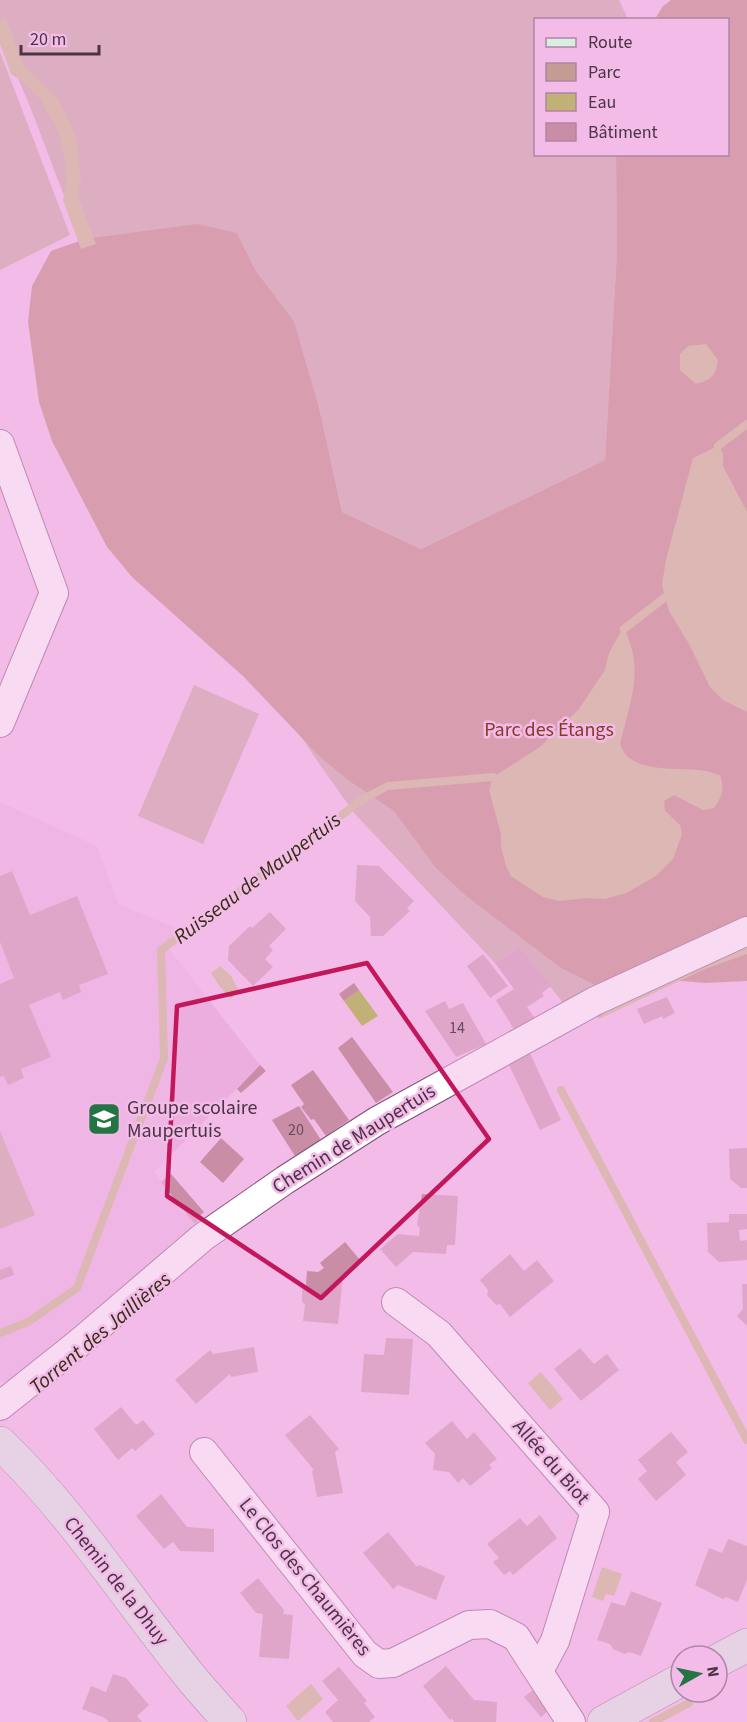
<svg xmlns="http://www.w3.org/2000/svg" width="747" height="1722" viewBox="0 0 747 1722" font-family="'Source Sans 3',sans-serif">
	<rect width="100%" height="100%" fill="#f3bbe7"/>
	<path fill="#ecaedf" d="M0 802 97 846 118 904 178 929 165 944 260 1065 154 1172 195 1224 13 1382 0 1381Z"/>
	<g fill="#c49c93">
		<path d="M0 0H619L628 19 536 20V154L616 155 617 252 605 460 421 549 342 512 319 407 294 321 256 271 237 233 230 232 372 600 747 920 563 1003 519 947 495 963 355 814 320 765 125 468 88 259 31 109 0 35Z"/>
		<path d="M0 52 70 235 0 270Z"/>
		<path d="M194 685 259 714 203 844 138 816Z"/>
		<path d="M0 1131 35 1215 0 1229Z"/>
	</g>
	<path fill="#b87b6c" d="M671 0H747V981L705 983 670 980 633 985H595L561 968 465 895 436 868 394 811 348 780 320 757 244 677 132 577 107 547 52 441 39 402 28 322 32 286 51 251 85 239 197 224 237 233 256 271 294 321 319 407 342 512 421 549 605 460 617 252 616 155 728 154V20L655 19 663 6Z"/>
	<g fill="#c2b176">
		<path d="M6 18 24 66 58 99 67 116 75 135 79 158 81 179 78 196 96 244 81 249 63 200 66 186 65 164 59 133 39 98 25 83 11 74 0 44V21Z"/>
		<path d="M706 344 718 360C715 377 712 379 696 384L680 370V354L688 346Z"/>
		<path d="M718 446 723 453V466L747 512V712L723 700 710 687 689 644 669 611 662 585 666 560 693 458Z"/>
		<path d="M624 629C645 670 630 701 620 744 623 750 625 756 631 759 648 771 677 768 697 770 705 770 712 773 720 775 725 789 722 797 714 808L703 810 674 795 664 801 665 811 680 825 682 834 673 859 656 876 626 893 605 899 587 898 559 901 543 897 511 876 506 866 501 847V834L489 790 493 777 540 747 579 709 605 670 609 653 621 631Z"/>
		<path d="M747 944V954L705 969 599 1019 596 1014Z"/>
		<path d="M220 966 231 976 239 991 231 998 220 987 211 973Z"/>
		<path d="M359 990 378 1016 362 1026 344 1001Z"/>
		<path d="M541 1372 563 1399 550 1410 528 1383Z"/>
		<path d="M602 1567 622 1574 614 1596 606 1594 603 1601 592 1597Z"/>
		<path d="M311 1684 323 1699 298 1721 286 1706Z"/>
	</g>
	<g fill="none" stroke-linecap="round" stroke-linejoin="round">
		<g stroke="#c2b176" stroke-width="8">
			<path d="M718 446 747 424"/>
			<path d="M624 629 664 598"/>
			<path d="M561 1090 747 1440"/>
			<path d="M0 1333 28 1322 77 1288 164 1058 161 950 363 799 388 786 493 777"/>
			<path d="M653 1722 689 1703"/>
		</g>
	</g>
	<g fill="#c98da5">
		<path d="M357 865 379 866 414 901 407 908 410 911 383 936H371L370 917 355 901Z"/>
		<path d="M12 871 30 915 77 896 108 974 79 985 81 992 63 1000 60 992 29 1005 51 1057 21 1069 24 1078 8 1085 4 1076 0 1077V984L14 978 0 942V876Z"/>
		<path d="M270 912 286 929 269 946 273 950 265 959 273 967 253 986 228 960 229 946 250 926 252 928Z"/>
		<path d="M519 947 551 986 542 993 544 996 527 1007 536 1020 515 1031 496 1000 514 989 495 963Z"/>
		<path d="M483 954 508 986 490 998 467 966Z"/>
		<path d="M354 983 359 990 344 1001 339 994Z"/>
		<path d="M667 997 675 1013 663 1019 662 1016 644 1024 637 1009Z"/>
		<path d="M445 1001 449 1009 463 1003 486 1044 456 1057 425 1011Z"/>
		<path d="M352 1037 393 1092 376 1103 338 1048Z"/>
		<path d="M529 1051 561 1120 540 1130 507 1061Z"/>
		<path d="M260 1065 266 1071 241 1093 237 1089Z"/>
		<path d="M313 1070 349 1120 326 1136 314 1119 311 1120 301 1107 304 1104 291 1085Z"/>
		<path d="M299 1106 321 1140 295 1156 272 1120Z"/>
		<path d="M221 1138 244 1159 223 1183 200 1162Z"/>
		<path d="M747 1148V1188H741L730 1179 729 1149Z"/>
		<path d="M171 1174 204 1212 197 1218 199 1220 195 1224 161 1182Z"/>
		<path d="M422 1194 458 1196 455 1245H447L446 1254 413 1252 396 1267 380 1249 398 1234 419 1236 420 1228 417 1225Z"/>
		<path d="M729 1214H747V1229L739 1230 740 1241 747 1240V1260L719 1262 708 1252 707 1223 729 1222Z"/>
		<path d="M345 1242 360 1260 343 1275 338 1324 303 1321 305 1305 302 1301V1289L306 1286 307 1271 318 1272 324 1268 320 1263Z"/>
		<path d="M510 1254 524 1271 537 1260 554 1281 510 1317 500 1304 496 1305 487 1295 488 1290 480 1280Z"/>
		<path d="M11 1266 14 1275 0 1280V1270Z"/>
		<path d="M742 1284H747V1326L737 1316 743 1309Z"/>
		<path d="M386 1338 413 1339 409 1395 361 1392 364 1354 384 1355Z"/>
		<path d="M254 1347 258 1372 231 1377 230 1374 196 1404 175 1380 210 1350 213 1354Z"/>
		<path d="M580 1348 594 1364 607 1354 619 1370 581 1401 554 1369Z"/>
		<path d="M121 1407 136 1425 143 1420 155 1434 135 1451 132 1448 118 1460 94 1429Z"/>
		<path d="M310 1415 339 1449 335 1452 343 1493 317 1497 312 1471 314 1470 285 1435Z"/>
		<path d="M452 1421 467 1439 474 1432 497 1459 489 1465 492 1468 470 1486 463 1478 458 1483 449 1472 433 1470 435 1454 425 1443Z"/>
		<path d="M671 1432 688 1452 676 1462 686 1475 656 1501 638 1479 647 1471 638 1460Z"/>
		<path d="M161 1494 187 1527 214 1529V1552L180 1551 173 1542 164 1549 136 1516Z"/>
		<path d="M540 1515 557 1538 513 1575 510 1571 504 1575 493 1562 499 1558 487 1544 520 1518 527 1526Z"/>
		<path d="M388 1532 417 1567 419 1565 445 1576 436 1600 398 1585 393 1589 363 1553Z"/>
		<path d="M728 1539 747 1546V1580L738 1602 726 1597 723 1599 695 1585 709 1548 722 1553Z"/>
		<path d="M258 1578 284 1610 283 1614 293 1615 289 1659 259 1657 263 1614 256 1613 240 1593Z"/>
		<path d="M631 1591 662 1603 641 1656 629 1652 625 1654 613 1649 610 1644 597 1640 611 1602 625 1606Z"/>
		<path d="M446 1666 474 1700 497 1702 496 1722H454L452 1718 450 1720 423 1686Z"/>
		<path d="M339 1667 367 1701 364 1703 375 1717 369 1722H333L325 1712 338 1700 322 1681Z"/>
		<path d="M113 1674 126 1678 149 1705 137 1716 142 1722H109L105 1718 82 1709 91 1686 106 1692Z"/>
		<path d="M533 1690 550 1709 541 1717 524 1697Z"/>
	</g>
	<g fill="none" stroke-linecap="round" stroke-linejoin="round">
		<defs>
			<g id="street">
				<path d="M0 444 54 593 0 723"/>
				<path d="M396 1302 439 1334 595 1512 555 1641 539 1671"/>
				<path d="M0 1406 79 1343 203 1237 285 1180 377 1121 595 1001 747 931"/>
				<path d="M204 1452 365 1654 379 1664 393 1663 469 1625 490 1624 516 1637 571 1722"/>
			</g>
			<g id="secondary">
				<path d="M0 1443C71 1511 124 1594 185 1670 199 1688 215 1705 230 1722"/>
				<path d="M717 1661 747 1645"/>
				<path d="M604 1722 681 1680"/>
			</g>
		</defs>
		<use href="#street" stroke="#7e4e75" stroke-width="30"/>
		<use href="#secondary" stroke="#7e4e75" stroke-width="34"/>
		<use href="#street" stroke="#fff" stroke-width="28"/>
		<use href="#secondary" stroke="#d8eedf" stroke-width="33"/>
	</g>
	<path d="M0 0H747V1722H0ZM367 963 489 1139 321 1298 167 1196 177 1006Z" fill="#f3bbe7" fill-opacity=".55" fill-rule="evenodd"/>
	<path fill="none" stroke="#c2185b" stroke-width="4.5" stroke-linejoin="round" d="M367 963 489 1139 321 1298 167 1196 177 1006Z"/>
	<defs>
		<symbol id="school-square" viewBox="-11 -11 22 22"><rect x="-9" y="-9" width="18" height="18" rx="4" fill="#247445" stroke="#f3bbe7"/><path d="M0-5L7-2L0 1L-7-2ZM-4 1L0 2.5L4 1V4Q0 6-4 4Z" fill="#fff"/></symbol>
	</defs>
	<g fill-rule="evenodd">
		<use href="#school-square" x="85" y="1100" width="38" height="38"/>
	</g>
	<g text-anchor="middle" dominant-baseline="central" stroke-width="5" stroke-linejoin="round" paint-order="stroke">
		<g font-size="16" fill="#6a4a5e">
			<text x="457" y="1028">14</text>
			<text x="296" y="1130">20</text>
		</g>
		<g font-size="20" fill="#873a29" stroke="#f3bbe7">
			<text x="549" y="730">Parc des Étangs</text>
		</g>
		<g font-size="20" fill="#4a3446" stroke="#f3bbe7" text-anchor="start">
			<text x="127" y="1108">Groupe scolaire<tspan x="127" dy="23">Maupertuis</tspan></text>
		</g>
		<g font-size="20" fill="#4a3446" stroke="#f3bbe7">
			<text transform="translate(354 1139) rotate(-32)">Chemin de Maupertuis</text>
			<text transform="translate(551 1462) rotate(49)">Allée du Biot</text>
			<text transform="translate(305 1577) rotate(51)">Le Clos des Chaumières</text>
			<text transform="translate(116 1581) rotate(52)">Chemin de la Dhuy</text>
		</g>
		<g font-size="21" font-style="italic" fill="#352d11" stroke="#f3bbe7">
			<text transform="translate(257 878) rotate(-37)">Ruisseau de Maupertuis</text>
			<text transform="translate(100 1333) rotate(-40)">Torrent des Jaillières</text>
		</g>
	</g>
	<rect x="534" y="18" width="195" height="138" fill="#f3bbe7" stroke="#af85a7" stroke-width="1.5"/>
	<rect x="546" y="38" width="30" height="9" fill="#d8eedf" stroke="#af85a7" stroke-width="1.5"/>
	<text x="588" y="48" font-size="18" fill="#4a3446">Route</text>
	<rect x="546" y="63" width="30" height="18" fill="#c49c93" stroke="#af85a7" stroke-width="1.5"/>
	<text x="588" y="78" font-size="18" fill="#4a3446">Parc</text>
	<rect x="546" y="93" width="30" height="18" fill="#c2b176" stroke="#af85a7" stroke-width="1.5"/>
	<text x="588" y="108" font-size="18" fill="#4a3446">Eau</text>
	<rect x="546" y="123" width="30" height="18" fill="#c98da5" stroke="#af85a7" stroke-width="1.5"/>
	<text x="588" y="138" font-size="18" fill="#4a3446">Bâtiment</text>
	<g transform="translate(699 1674) rotate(81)"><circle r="28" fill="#f3bbe7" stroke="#af85a7" stroke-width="1.5"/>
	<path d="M0-4.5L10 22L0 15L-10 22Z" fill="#247445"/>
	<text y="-9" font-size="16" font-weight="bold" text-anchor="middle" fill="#4a3446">N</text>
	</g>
	<path d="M21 45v9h78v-9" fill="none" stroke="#4a3446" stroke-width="3"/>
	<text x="30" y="45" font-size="18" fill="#4a3446" stroke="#f3bbe7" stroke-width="4.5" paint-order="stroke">20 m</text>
</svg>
